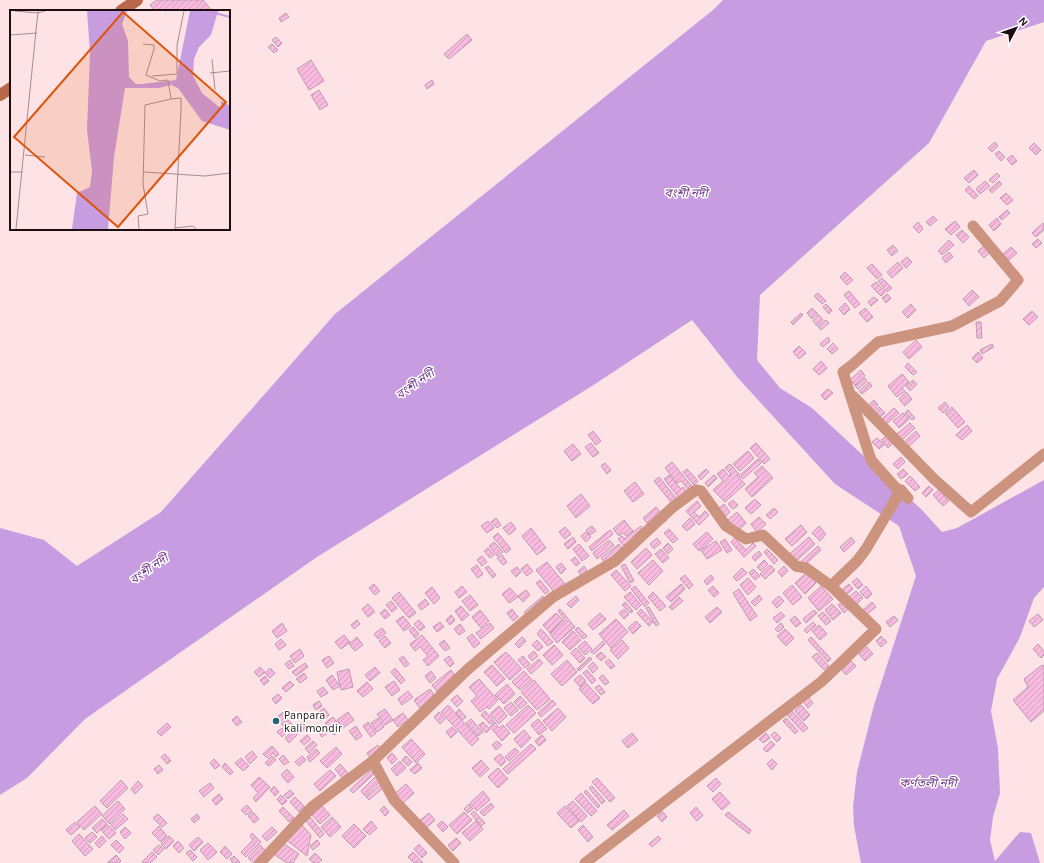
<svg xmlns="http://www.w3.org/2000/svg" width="1044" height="863" viewBox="0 0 1044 863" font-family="Karla,'Noto Sans Bengali',sans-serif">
	<defs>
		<pattern id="building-hatch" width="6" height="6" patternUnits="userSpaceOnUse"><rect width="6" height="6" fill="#f8badf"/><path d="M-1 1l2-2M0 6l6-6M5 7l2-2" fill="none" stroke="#d49fbe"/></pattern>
	</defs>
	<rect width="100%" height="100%" fill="#fee3e6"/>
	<path fill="#c89ce0" d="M723 0H1044V22L986 41 929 143 760 295 757 360 780 388 812 408 922 510 942 532 957 528 1044 480V587L1034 598 1020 637 997 679 991 711 998 748 1000 793 993 817 990 840 995 861 1020 832 1031 833 1040 863H861L854 826 853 807 857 772 874 705 916 576 899 526 835 484 738 378 692 320 592 386 317 557 85 719 27 778 0 795V528L44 540 77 566 161 512 335 314 713 10Z"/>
	<g fill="url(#building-hatch)" stroke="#be9cb0">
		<path d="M157 0H203L212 11H155L150 5Z"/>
		<path d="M286 13 289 17 281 22 279 18Z"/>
		<path d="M467 34 472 40 449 59 444 54Z"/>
		<path d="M276 37 282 43 278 47 272 40Z"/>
		<path d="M272 44 278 50 274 53 268 47Z"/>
		<path d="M311 60 324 81 309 90 297 69Z"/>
		<path d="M432 80 434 84 427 89 425 85Z"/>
		<path d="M319 90 328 105 320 110 311 95Z"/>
		<path d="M995 142 998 146 992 152 988 148Z"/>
		<path d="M1034 143 1041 150 1036 155 1029 148Z"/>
		<path d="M999 151 1005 157 1001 161 995 154Z"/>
		<path d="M1012 155 1017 161 1012 165 1007 159Z"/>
		<path d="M974 170 978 175 969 183 964 178Z"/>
		<path d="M997 173 1000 176 993 183 989 180Z"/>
		<path d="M985 181 990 186 980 194 976 189Z"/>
		<path d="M999 181 1002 184 992 193 989 190Z"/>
		<path d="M969 186 978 196 974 199 965 190Z"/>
		<path d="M1006 193 1013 200 1007 205 1000 198Z"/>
		<path d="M1007 210 1010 213 1002 220 999 217Z"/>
		<path d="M933 216 937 220 930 226 926 222Z"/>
		<path d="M997 218 1001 224 994 231 989 225Z"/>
		<path d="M955 221 960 227 951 235 945 229Z"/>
		<path d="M918 222 923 229 919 233 913 227Z"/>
		<path d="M1043 223 1044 230 1036 237 1032 233Z"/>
		<path d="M962 230 969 237 963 243 956 235Z"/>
		<path d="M1038 239 1042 243 1036 248 1032 244Z"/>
		<path d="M949 240 954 245 942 255 938 251Z"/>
		<path d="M893 245 898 251 892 256 887 250Z"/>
		<path d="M984 246 990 252 984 258 978 251Z"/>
		<path d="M1011 247 1017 253 1009 260 1003 254Z"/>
		<path d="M949 252 953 257 946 263 942 258Z"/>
		<path d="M907 257 912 262 906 268 901 262Z"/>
		<path d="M898 262 903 268 892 278 887 272Z"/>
		<path d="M872 264 882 275 877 279 867 268Z"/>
		<path d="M845 272 853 280 847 285 840 277Z"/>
		<path d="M882 278 892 288 887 292 878 281Z"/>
		<path d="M876 282 885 292 881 296 871 286Z"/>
		<path d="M972 290 979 297 969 306 963 299Z"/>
		<path d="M849 291 860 304 855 308 844 295Z"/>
		<path d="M818 293 826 301 822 304 814 296Z"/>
		<path d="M887 294 891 298 886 303 882 298Z"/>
		<path d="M874 297 878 300 871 306 868 302Z"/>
		<path d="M845 303 850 309 844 315 839 309Z"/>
		<path d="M826 304 832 310 829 314 823 307Z"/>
		<path d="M911 304 916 310 908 318 902 312Z"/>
		<path d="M812 308 818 314 812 319 807 313Z"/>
		<path d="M865 308 873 317 867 322 859 313Z"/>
		<path d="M1032 311 1038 317 1029 325 1023 319Z"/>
		<path d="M801 313 803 315 793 325 791 322Z"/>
		<path d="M819 315 823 320 817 326 813 321Z"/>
		<path d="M826 320 829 323 821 330 818 327Z"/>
		<path d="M976 322H981L982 338H977Z"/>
		<path d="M828 337 830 341 823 347 820 344Z"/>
		<path d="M916 340 922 347 909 359 903 352Z"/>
		<path d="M833 343 838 349 832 354 827 349Z"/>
		<path d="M992 344 994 347 982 354 980 350Z"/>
		<path d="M799 346 806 353 799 359 793 352Z"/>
		<path d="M978 352 983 358 977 363 972 358Z"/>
		<path d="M821 361 827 368 819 375 813 369Z"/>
		<path d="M908 363 917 372 913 375 905 367Z"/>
		<path d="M861 370 865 376 855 385 850 380Z"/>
		<path d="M902 374 909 382 902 388 905 391 897 397 888 386Z"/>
		<path d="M865 378 867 381 858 389 855 386Z"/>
		<path d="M913 380 917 384 910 391 906 386Z"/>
		<path d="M869 382 872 386 862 394 859 391Z"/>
		<path d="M828 389 833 393 825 400 821 395Z"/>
		<path d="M906 392 912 399 905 406 899 399Z"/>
		<path d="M874 400 878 405 872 411 868 405Z"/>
		<path d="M945 402 949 407 943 413 938 408Z"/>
		<path d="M879 407 885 413 879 418 873 412Z"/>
		<path d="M952 407 965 422 958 428 945 413Z"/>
		<path d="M894 408 899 413 884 426 880 421Z"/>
		<path d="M908 410 915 418 912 420 905 413Z"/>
		<path d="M903 413 909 419 899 428 893 421Z"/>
		<path d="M910 423 915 428 902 440 897 434Z"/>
		<path d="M967 425 972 431 962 440 956 435Z"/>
		<path d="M593 431 601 441 596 445 588 435Z"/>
		<path d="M916 431 920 436 906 449 902 444Z"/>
		<path d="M888 435 894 442 888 448 881 440Z"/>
		<path d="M877 438 884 445 879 449 872 442Z"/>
		<path d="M591 443 599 453 593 457 585 447Z"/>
		<path d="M756 443 770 459 764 464 750 448Z"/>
		<path d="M573 444 581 454 572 461 564 451Z"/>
		<path d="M748 451 754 458 740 471 733 464Z"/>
		<path d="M901 457 905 462 898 469 893 464Z"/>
		<path d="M758 459 761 463 743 479 739 476Z"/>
		<path d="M672 462 695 490 691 493 681 481 677 483 665 468Z"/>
		<path d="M605 463 611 470 607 474 601 466Z"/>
		<path d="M730 464 739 474 737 476 745 484 725 502 713 490 723 481 717 474 723 469 729 476 731 474 725 468Z"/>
		<path d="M762 466 773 478 752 497 745 489 758 477 754 473Z"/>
		<path d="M687 469 698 481 694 485 683 472Z"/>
		<path d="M706 469 709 472 701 480 698 476Z"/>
		<path d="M903 469 908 474 901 479 897 474Z"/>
		<path d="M669 475 681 489 683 487 688 493 680 499 664 479Z"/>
		<path d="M714 475 717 478 708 487 705 483Z"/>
		<path d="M910 476 920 487 915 491 905 481Z"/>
		<path d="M659 477 680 503 675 507 654 481Z"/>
		<path d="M635 482 644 494 633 502 624 491Z"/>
		<path d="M929 486 933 490 926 497 922 493Z"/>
		<path d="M939 490 949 501 943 506 933 495Z"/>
		<path d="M581 494 590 506 576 518 567 506Z"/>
		<path d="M755 499 761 505 751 514 745 508Z"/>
		<path d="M733 500 738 505 733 509 728 504Z"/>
		<path d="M697 501 701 506 694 512 699 517 705 511 709 515 699 525 686 511Z"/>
		<path d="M724 504 730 512 726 516 719 508Z"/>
		<path d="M656 507 667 520 653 531 643 518Z"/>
		<path d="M774 508 778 512 770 519 766 515Z"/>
		<path d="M737 512 746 523 738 531 728 520Z"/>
		<path d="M759 517 766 524 757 532 751 524Z"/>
		<path d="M496 518 501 525 497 528 491 522Z"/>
		<path d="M690 518 695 524 687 531 682 526Z"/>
		<path d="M624 520 633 531 626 536 623 533 619 536 613 529Z"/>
		<path d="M488 521 494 528 487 533 481 526Z"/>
		<path d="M511 522 516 529 509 535 503 528Z"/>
		<path d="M801 525 807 532 792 546 785 539Z"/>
		<path d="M592 526 596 531 590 535 586 530Z"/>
		<path d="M641 526 647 534 627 550 618 539 622 536 624 539Z"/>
		<path d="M819 526 826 534 820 541 812 533Z"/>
		<path d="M565 527 571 534 565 539 559 532Z"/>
		<path d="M531 528 546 548 537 555 522 536Z"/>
		<path d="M669 529 678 539 673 543 664 533Z"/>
		<path d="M610 530 613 534 592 551 589 547Z"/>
		<path d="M586 532 591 537 586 542 581 536Z"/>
		<path d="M707 532 713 539 699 551 693 544Z"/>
		<path d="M498 533 511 549 506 553 493 537Z"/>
		<path d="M573 537 576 542 568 549 564 544Z"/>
		<path d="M809 537 815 544 792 565 785 558Z"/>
		<path d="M851 537 855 542 844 552 840 547Z"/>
		<path d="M657 538 661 543 654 549 650 544Z"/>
		<path d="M735 538 746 550 753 543 756 546 744 557 731 542Z"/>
		<path d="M725 539 732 550 727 553 720 542Z"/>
		<path d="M609 540 614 545 597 559 593 553Z"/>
		<path d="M716 541 722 550 707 559 701 550Z"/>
		<path d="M494 542 503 552 497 556 489 546Z"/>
		<path d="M668 543 673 549 668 554 663 548Z"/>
		<path d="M579 544 589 556 582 561 573 549Z"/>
		<path d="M619 544 622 549 605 563 601 558Z"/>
		<path d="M818 546 821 550 797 572 794 568Z"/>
		<path d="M488 548 494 555 490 558 484 551Z"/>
		<path d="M646 548 652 555 637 569 631 562Z"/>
		<path d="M661 549 669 558 663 563 655 554Z"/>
		<path d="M767 549 778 560 774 564 764 552Z"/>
		<path d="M759 551 762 555 755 561 752 557Z"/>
		<path d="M502 555 507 562 503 565 497 558Z"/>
		<path d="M482 556 487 562 482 566 477 560Z"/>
		<path d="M575 557 580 563 576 566 571 560Z"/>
		<path d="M653 560 663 571 649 585 638 573Z"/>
		<path d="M764 560 768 564 761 571 757 567Z"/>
		<path d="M547 562 569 589 558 597 536 570Z"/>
		<path d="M561 563 566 569 561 574 556 567Z"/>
		<path d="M527 564 533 571 527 576 521 569Z"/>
		<path d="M625 564 634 581 630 583 621 566Z"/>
		<path d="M477 565 483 574 478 578 471 569Z"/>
		<path d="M770 565 775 570 765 579 760 574Z"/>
		<path d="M488 566 496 575 493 578 485 568Z"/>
		<path d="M584 566 587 570 581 575 578 571Z"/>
		<path d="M784 566 788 571 782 577 778 572Z"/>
		<path d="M517 567 521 572 516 577 511 571Z"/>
		<path d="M742 568 747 573 737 581 733 577Z"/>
		<path d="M753 569 760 576 755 580 749 573Z"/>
		<path d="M616 570 631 586 625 591 611 575Z"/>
		<path d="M807 572 816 583 805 594 795 583Z"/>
		<path d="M685 575 693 585 689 589 680 579Z"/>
		<path d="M711 575 714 579 707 585 704 581Z"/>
		<path d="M748 578 756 587 748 595 740 585Z"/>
		<path d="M857 578 863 585 858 589 852 582Z"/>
		<path d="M540 580 549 591 545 594 536 583Z"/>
		<path d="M374 584 380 591 375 595 369 588Z"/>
		<path d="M681 584 685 589 671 602 666 597Z"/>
		<path d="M849 584 853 589 845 596 840 591Z"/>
		<path d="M792 585 802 597 793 605 783 593Z"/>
		<path d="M462 586 467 592 459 598 455 592Z"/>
		<path d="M635 586 649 603 645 607 631 589Z"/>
		<path d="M713 586 719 593 714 597 708 590Z"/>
		<path d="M821 586 833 599 819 611 808 598Z"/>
		<path d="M866 586 872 594 867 599 860 592Z"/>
		<path d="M432 587 440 598 434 604 425 593Z"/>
		<path d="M510 588 518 597 509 603 502 594Z"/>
		<path d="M739 589 757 616 750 621 733 593Z"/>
		<path d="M526 590 530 595 523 602 518 596Z"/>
		<path d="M856 591 863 598 855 606 848 598Z"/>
		<path d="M399 592 416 613 409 618 392 598Z"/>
		<path d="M630 592 641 605 636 610 624 597Z"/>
		<path d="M653 592 666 606 660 611 648 597Z"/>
		<path d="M470 595 478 605 470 611 462 601Z"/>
		<path d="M759 595 762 599 755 606 751 602Z"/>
		<path d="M543 596 550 605 531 620 524 612Z"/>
		<path d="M576 596 579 600 571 608 567 604Z"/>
		<path d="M779 596 784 601 777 608 772 602Z"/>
		<path d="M679 597 683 601 672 610 669 607Z"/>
		<path d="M425 599 429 604 421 610 418 605Z"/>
		<path d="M391 601 397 608 392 612 386 605Z"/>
		<path d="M625 602 633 611 631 613 622 605Z"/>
		<path d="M841 602 848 609 844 613 838 605Z"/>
		<path d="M872 602 876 607 867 614 863 610Z"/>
		<path d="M368 604 375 612 368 617 362 609Z"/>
		<path d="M832 604 841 613 833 620 825 610Z"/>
		<path d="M461 606 469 615 462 621 455 611Z"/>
		<path d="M649 607 659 624 656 626 646 608Z"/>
		<path d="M717 607 722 612 710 623 705 617Z"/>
		<path d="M385 609 390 615 385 619 380 613Z"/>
		<path d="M512 609 518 617 513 621 507 613Z"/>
		<path d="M560 609 575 627 557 643 550 634 565 620 558 611Z"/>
		<path d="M624 609 629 614 624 619 619 613Z"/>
		<path d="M641 609 653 622 649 626 637 613Z"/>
		<path d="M480 610 489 621 481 628 472 617Z"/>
		<path d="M814 610 817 613 806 623 803 619Z"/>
		<path d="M781 612 785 616 777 623 773 618Z"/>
		<path d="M823 612 831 621 826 625 818 616Z"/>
		<path d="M556 613 563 620 550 633 543 625Z"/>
		<path d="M600 613 606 619 593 630 588 624Z"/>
		<path d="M1038 614 1043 620 1034 627 1029 621Z"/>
		<path d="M451 615 455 620 450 625 446 620Z"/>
		<path d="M403 616 411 626 404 631 396 621Z"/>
		<path d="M795 616 801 623 796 627 790 620Z"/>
		<path d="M894 616 898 620 890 627 886 622Z"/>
		<path d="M616 619 628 632 611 648 599 634Z"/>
		<path d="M357 620 360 624 354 629 351 625Z"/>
		<path d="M419 620 425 627 420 631 414 624Z"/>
		<path d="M636 621 641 626 633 634 628 628Z"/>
		<path d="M440 622 444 627 437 632 433 627Z"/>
		<path d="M813 622 816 625 807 633 804 630Z"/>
		<path d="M282 623 287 631 277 638 272 631Z"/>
		<path d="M490 623 494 628 481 639 476 633Z"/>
		<path d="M781 623 784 627 778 632 775 629Z"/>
		<path d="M460 624 465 631 459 635 454 629Z"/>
		<path d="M819 625 827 634 820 640 812 631Z"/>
		<path d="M413 627 419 634 415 638 409 630Z"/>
		<path d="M578 627 587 636 583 639 575 630Z"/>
		<path d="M382 628 386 633 378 639 374 634Z"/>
		<path d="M541 629 553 642 548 646 537 634Z"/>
		<path d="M785 629 794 638 786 646 777 636Z"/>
		<path d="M573 631 581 640 570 650 562 642Z"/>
		<path d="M472 634 480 643 474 648 467 638Z"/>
		<path d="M344 635 350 642 341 649 335 642Z"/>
		<path d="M422 635 439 656 428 666 423 660 428 656 420 647 415 651 410 644Z"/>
		<path d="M385 636 391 643 385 648 379 641Z"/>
		<path d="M881 636 887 642 881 647 876 641Z"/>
		<path d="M357 637 363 645 355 651 349 644Z"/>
		<path d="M522 637 526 641 519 648 515 644Z"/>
		<path d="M811 637 831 659 828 662 808 640Z"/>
		<path d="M281 639 286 645 279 650 275 644Z"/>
		<path d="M444 640 450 648 445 651 439 644Z"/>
		<path d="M537 640 543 647 538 651 532 645Z"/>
		<path d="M622 640 629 648 618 659 610 650Z"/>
		<path d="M585 641 592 649 585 655 578 647Z"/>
		<path d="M603 641 605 644 594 654 591 652Z"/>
		<path d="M1038 644 1044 651V655L1041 658 1033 649Z"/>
		<path d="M554 645 563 655 552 665 543 655Z"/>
		<path d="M867 647 873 654 865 661 859 654Z"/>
		<path d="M576 648 585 658 580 663 571 653Z"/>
		<path d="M300 649 304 656 295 663 290 656Z"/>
		<path d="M534 651 538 656 532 661 528 656Z"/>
		<path d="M506 652 522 669 510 680 494 662Z"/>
		<path d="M601 652 606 657 601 661 596 656Z"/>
		<path d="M817 653 829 666 824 670 812 657Z"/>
		<path d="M329 656 334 663 327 668 322 660Z"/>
		<path d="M403 656 409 664 405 667 399 659Z"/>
		<path d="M449 656 454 663 450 667 444 660Z"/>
		<path d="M523 656 530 664 525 668 518 660Z"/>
		<path d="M590 657 592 659 579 671 577 669Z"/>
		<path d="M539 659 543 663 531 674 527 669Z"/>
		<path d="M609 659 615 666 611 669 605 662Z"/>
		<path d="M290 660 294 666 289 669 285 664Z"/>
		<path d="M567 660 577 672 562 686 551 674Z"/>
		<path d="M851 661 856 666 846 675 842 670Z"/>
		<path d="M593 662 598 668 593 673 588 667Z"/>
		<path d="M305 663 308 667 296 676 292 672Z"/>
		<path d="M492 665 505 679 497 686 484 672Z"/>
		<path d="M1042 665 1044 666V711L1031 722 1013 700 1028 687 1024 679Z"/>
		<path d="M260 667 265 672 259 677 254 672Z"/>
		<path d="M375 667 380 673 370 681 365 675Z"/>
		<path d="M270 668 275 673 270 678 265 673Z"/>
		<path d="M395 668 405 680 401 684 391 672Z"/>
		<path d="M349 669 353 687 341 690 337 672Z"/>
		<path d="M451 670 461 683 442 698 432 685Z"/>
		<path d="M587 670 596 680 592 684 583 673Z"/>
		<path d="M431 671 436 678 430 683 425 676Z"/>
		<path d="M524 671 532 680 520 690 512 682Z"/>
		<path d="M304 673 307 678 300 683 296 679Z"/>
		<path d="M332 675 340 686 333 690 326 680Z"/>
		<path d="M580 675 586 681 580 687 574 680Z"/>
		<path d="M603 675 609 682 605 685 599 678Z"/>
		<path d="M265 676 269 681 264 685 260 680Z"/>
		<path d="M479 679 498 700 489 709 487 707 480 712 471 701 477 696 469 687Z"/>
		<path d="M534 680 550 699 537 710 521 692Z"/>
		<path d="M290 681 294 685 286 692 282 688Z"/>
		<path d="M394 681 400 690 392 696 385 687Z"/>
		<path d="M367 682 373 689 363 697 357 691Z"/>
		<path d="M586 683 600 698 593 704 579 689Z"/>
		<path d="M507 684 515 694 504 704 495 695Z"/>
		<path d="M599 685 605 692 601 695 595 688Z"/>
		<path d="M323 687 328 693 321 697 317 691Z"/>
		<path d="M430 689 440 703 424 714 414 700Z"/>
		<path d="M408 691 413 697 402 705 398 699Z"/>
		<path d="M278 694 282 698 276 704 272 699Z"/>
		<path d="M457 695 463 701 457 707 451 700Z"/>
		<path d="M520 696 527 703 520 709 514 702Z"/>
		<path d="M808 697 813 703 808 708 803 701Z"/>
		<path d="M552 700 556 704 541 717 538 713Z"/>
		<path d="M319 701 322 706 316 710 313 705Z"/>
		<path d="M511 702 518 710 511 716 504 708Z"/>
		<path d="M448 705 479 739 472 746 441 712Z"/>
		<path d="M528 705 536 713 514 733 506 725Z"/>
		<path d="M801 705 810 715 804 721 795 711Z"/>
		<path d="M499 706 507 716 499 724 490 714Z"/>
		<path d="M324 708 329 715 321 721 316 714Z"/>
		<path d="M558 708 566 717 552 731 543 721Z"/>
		<path d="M385 709 393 720 385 725 377 714Z"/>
		<path d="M459 709 466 717 462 720 456 713Z"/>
		<path d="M485 711 494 721 490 724 481 715Z"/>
		<path d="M792 711 808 728 803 732 787 715Z"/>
		<path d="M283 712 287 716 279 723 275 719Z"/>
		<path d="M348 712 354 720 343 728 337 720Z"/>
		<path d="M439 712 445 719 440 724 434 717Z"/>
		<path d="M403 713 408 720 398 727 393 720Z"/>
		<path d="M237 716 242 722 237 726 232 720Z"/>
		<path d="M333 717 342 729 334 735 325 723Z"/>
		<path d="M378 718 384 727 377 732 371 723Z"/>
		<path d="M786 718 798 731 795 734 783 721Z"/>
		<path d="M287 719 293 725 287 730 281 724Z"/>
		<path d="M471 719 483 732 478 736 466 723Z"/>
		<path d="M538 719 547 729 539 735 531 725Z"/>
		<path d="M303 722 306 728 298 734 294 728Z"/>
		<path d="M368 722 376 733 371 737 363 726Z"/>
		<path d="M483 722 490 729 486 733 479 725Z"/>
		<path d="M495 722 499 728 503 725 510 733 502 741 490 727Z"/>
		<path d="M167 723 171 727 161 736 157 732Z"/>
		<path d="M324 725 329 732 322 737 317 730Z"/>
		<path d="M356 726 362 736 356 740 349 731Z"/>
		<path d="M452 727 457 732 451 738 446 732Z"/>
		<path d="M282 728 286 733 282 737 277 732Z"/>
		<path d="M293 730 297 735 289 743 285 738Z"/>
		<path d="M524 730 531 738 521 748 514 739Z"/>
		<path d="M775 732 781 738 777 742 771 735Z"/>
		<path d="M632 733 638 740 628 748 622 741Z"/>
		<path d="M766 733 770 738 763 743 759 739Z"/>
		<path d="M307 735 311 739 304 745 300 741Z"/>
		<path d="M542 735 546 740 539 746 535 741Z"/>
		<path d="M411 739 425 754 416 763 402 747Z"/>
		<path d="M313 741 317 745 309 753 305 748Z"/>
		<path d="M497 741 502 745 496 750 492 745Z"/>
		<path d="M771 741 775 745 767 752 763 749Z"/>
		<path d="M531 744 536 749 508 774 503 769Z"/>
		<path d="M378 745 383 751 371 759 367 753Z"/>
		<path d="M272 746 279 754 276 757 273 753 267 758 263 754Z"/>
		<path d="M336 747 342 754 327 768 320 761Z"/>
		<path d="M515 748 519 752 509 761 505 757Z"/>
		<path d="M316 749 320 753 310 762 307 757Z"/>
		<path d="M252 751 257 757 250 764 245 757Z"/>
		<path d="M392 753 397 759 392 764 387 758Z"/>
		<path d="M165 754 171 761 167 764 161 757Z"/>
		<path d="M500 754 506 761 501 766 494 759Z"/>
		<path d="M283 755 289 762 284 765 279 759Z"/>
		<path d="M272 756 276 760 269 766 265 763Z"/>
		<path d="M302 756 306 760 299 766 295 762Z"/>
		<path d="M406 756 412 762 408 766 402 760Z"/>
		<path d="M241 758 249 766 243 771 235 763Z"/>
		<path d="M214 759 220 765 215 769 210 763Z"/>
		<path d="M772 759 777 764 772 770 767 764Z"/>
		<path d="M481 760 489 769 480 777 472 768Z"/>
		<path d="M400 761 406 768 397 776 391 769Z"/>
		<path d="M225 763 233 772 230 775 222 767Z"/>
		<path d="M418 763 422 768 415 774 410 770Z"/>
		<path d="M340 764 348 773 342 778 335 769Z"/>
		<path d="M159 765 163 770 158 774 154 769Z"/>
		<path d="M498 768 508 779 498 788 488 777Z"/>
		<path d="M287 769 294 777 288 783 281 775Z"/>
		<path d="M330 770 336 776 320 791 314 784Z"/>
		<path d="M371 770 374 774 353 793 350 790Z"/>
		<path d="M259 777 270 787 256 802 253 798 258 793 251 785Z"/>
		<path d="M375 777 380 782 365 796 361 791Z"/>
		<path d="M597 778 615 798 610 802 592 782Z"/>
		<path d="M716 778 721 784 713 792 707 786Z"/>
		<path d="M121 780 128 788 107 808 100 801Z"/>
		<path d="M138 781 143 786 135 794 131 789Z"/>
		<path d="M210 783 214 788 204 797 199 791Z"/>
		<path d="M381 784 384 787 369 800 366 797Z"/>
		<path d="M406 784 414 793 402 804 393 795Z"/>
		<path d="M274 786 279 792 275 796 270 790Z"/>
		<path d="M592 786 605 801 602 804 589 788Z"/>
		<path d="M290 790 294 794 288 799 284 795Z"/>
		<path d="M586 790 600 806 598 808 584 792Z"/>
		<path d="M483 791 490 800 477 811 470 803Z"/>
		<path d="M720 792 730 803 722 810 712 799Z"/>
		<path d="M581 793 597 811 591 816 575 799Z"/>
		<path d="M219 794 223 799 216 805 212 800Z"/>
		<path d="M281 795 287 801 282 805 277 799Z"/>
		<path d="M295 797 305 807 299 812 290 802Z"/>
		<path d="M118 801 125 809 110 824 102 816Z"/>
		<path d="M573 801 587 816 581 822 567 806Z"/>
		<path d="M491 803 494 807 484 816 480 812Z"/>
		<path d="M469 804 473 809 468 813 464 809Z"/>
		<path d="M247 805 252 811 246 815 241 810Z"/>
		<path d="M95 806 102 814 84 830 77 822Z"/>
		<path d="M322 806 330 815 320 824 312 815Z"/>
		<path d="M384 806 389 812 385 816 380 810Z"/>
		<path d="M565 806 579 821 571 828 557 813Z"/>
		<path d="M283 807 294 818 289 822 279 811Z"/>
		<path d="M696 807 703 815 697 821 690 813Z"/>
		<path d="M624 810 629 816 612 830 607 825Z"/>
		<path d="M474 811 485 823 481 826 471 814Z"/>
		<path d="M662 811 667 817 662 822 657 816Z"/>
		<path d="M253 812 259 819 254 823 248 816Z"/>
		<path d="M464 812 472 820 457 834 449 825Z"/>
		<path d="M728 812 751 830 749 834 725 815Z"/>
		<path d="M429 813 435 820 425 829 418 822Z"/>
		<path d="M123 814 128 819 115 830 111 825Z"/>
		<path d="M158 814 167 823 162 827 153 818Z"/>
		<path d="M197 814 200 818 194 823 191 819Z"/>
		<path d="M310 817 324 834 320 838 306 821Z"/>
		<path d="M332 817 341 827 330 837 321 827Z"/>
		<path d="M102 819 107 824 97 833 92 828Z"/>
		<path d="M371 821 377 828 369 835 363 829Z"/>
		<path d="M442 821 448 827 443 832 437 825Z"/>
		<path d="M476 821 483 829 470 841 462 833Z"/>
		<path d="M75 822 80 827 71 835 66 830Z"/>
		<path d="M301 824 311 835 307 856 285 839Z"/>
		<path d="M354 824 366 836 354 848 342 836Z"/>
		<path d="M108 825 116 833 109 839 101 830Z"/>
		<path d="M583 825 593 837 588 842 578 830Z"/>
		<path d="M159 826 167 836 161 842 152 833Z"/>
		<path d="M125 827 131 833 125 839 120 832Z"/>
		<path d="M272 827 277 832 267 841 262 836Z"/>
		<path d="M92 832 97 837 90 843 85 838Z"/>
		<path d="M252 833 261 842 246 857 241 852 253 840 250 836Z"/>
		<path d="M79 834 93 849 85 856 72 841Z"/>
		<path d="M102 836 106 841 99 848 95 843Z"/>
		<path d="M169 836 174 841 166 849 161 844Z"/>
		<path d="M658 836 661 839 652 847 649 844Z"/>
		<path d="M198 837 203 842 194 851 189 845Z"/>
		<path d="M456 838 461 843 453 851 448 845Z"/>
		<path d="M116 840 124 848 119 853 111 845Z"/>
		<path d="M317 840 320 844 313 850 310 846Z"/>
		<path d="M178 841 184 848 179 853 173 846Z"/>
		<path d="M208 843 217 852 208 860 200 850Z"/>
		<path d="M283 843 299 854 293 863H287L275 855Z"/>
		<path d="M419 844 427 853 422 858 414 849Z"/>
		<path d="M159 845 164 849 158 855 153 850Z"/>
		<path d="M260 845 267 852 256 863H254L248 858Z"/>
		<path d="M225 846 232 854 227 859 220 852Z"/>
		<path d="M190 850 197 857 193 861 186 853Z"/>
		<path d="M152 852 157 857 150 863H143L142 862Z"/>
		<path d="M413 852 423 863H414L408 857Z"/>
		<path d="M315 853 322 860 318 863H314L309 859Z"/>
		<path d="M116 855 121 861 119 863H107Z"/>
		<path d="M234 856 240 862 239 863H233L230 859Z"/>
	</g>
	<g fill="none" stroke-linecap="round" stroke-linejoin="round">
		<g stroke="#cc947f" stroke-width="11">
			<path d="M853 396 934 479 971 512 1044 454"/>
			<path d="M901 490 908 498 894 486 871 460 843 372 851 366 878 342 952 326 1000 301 1018 280 973 226"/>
			<path d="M373 761 394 800 454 863"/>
			<path d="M260 863 312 807 373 761 467 670 553 597 615 561 673 507 696 490 701 491 726 526 746 539 763 535 796 566 806 568 831 586 857 561 866 549"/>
			<path d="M585 863 821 682 876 629 831 586"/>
		</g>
		<g stroke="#b96849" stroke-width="12">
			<path d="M121 11 137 0"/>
			<path d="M0 95 11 88"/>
		</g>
		<path stroke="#cc947f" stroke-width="11" d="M866 549 901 490"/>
	</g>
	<circle fill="#236278" stroke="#fff" stroke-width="1.5" cx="276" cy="721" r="4"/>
	<g text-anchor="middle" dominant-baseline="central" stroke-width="3" stroke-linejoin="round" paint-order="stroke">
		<g font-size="11" fill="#1c0e10" stroke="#fff" text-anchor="start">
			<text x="284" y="715">Panpara<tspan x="284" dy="13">kali mondir</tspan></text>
		</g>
		<g font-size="12" font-style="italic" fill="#723c8d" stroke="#fff">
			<text x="686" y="193">বংশী নদী</text>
			<text transform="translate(415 384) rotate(-35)">বংশী নদী</text>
			<text transform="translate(149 569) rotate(-35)">বংশী নদী</text>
			<text x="928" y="783">কর্ণতলী নদী</text>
		</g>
	</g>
	<g transform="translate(10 10)">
		<rect width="220" height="220" fill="#fee3e6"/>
		<path d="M77 1H117L112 14 118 31 119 67 126 74H132L166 70 180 1H208L201 25 189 37 184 49 183 66 192 83 208 96 211 97V91L220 96V120L192 111 168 78 161 75 149 78H115L104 147 98 219H62L67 183 80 177 82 161 77 120 80 43Z" fill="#c89ce0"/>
		<path fill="none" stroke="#c89ce0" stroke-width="2" d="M205 3 220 7"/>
		<path fill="none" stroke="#a48e90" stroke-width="1" d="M5 1 28 3 35 1M0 25 27 23M202 49 205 80M200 63 220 61M142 66 167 64V35L174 1M161 89 171 88V100L165 219M15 145 35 147M0 162H13M134 162 195 166 220 163M165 218 183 216 186 219M6 219 28 1M129 219 128 206 138 204 133 174 135 95 161 89 158 70 150 71 136 65 144 39V35L133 34"/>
		<path fill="#de550c" fill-opacity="0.15" stroke="#de550c" stroke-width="2" d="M113 2 216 92 108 217 4 127Z"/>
		<rect width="220" height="220" fill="none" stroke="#1c0e10" stroke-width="2"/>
	</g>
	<g transform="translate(1016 28) rotate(49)" stroke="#ffffff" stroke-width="3" paint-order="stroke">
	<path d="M0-3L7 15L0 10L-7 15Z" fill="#1c0e10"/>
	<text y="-6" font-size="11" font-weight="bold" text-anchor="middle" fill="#1c0e10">N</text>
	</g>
</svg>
